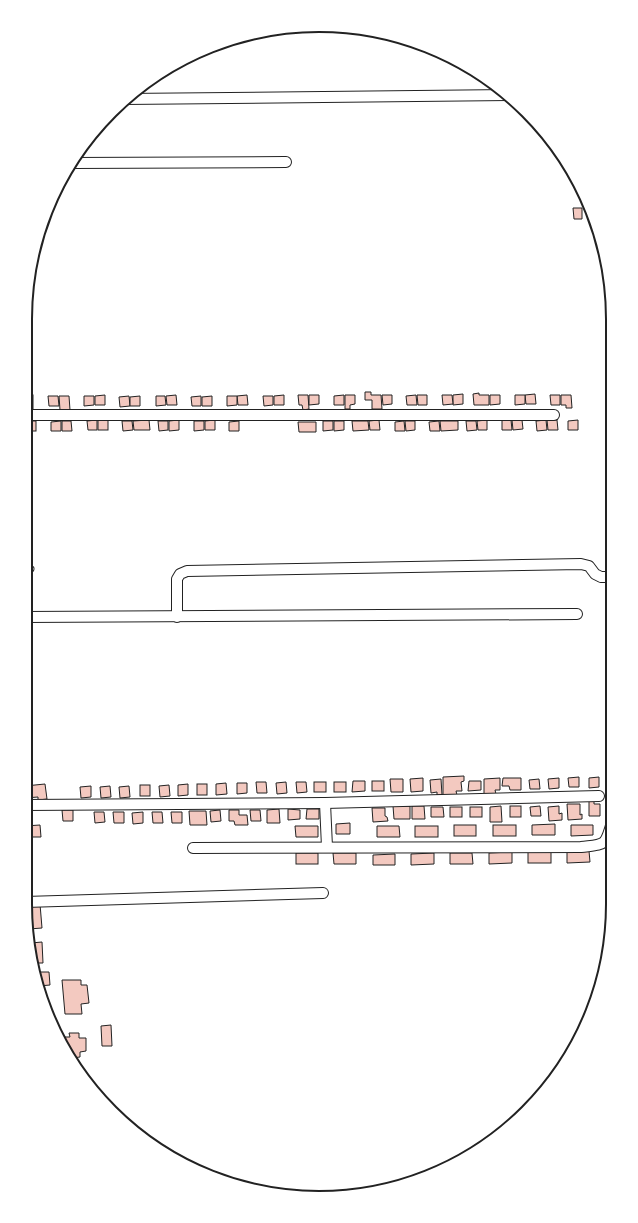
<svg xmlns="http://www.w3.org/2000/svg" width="638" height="1223" viewBox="0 0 638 1223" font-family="'Asap Condensed',sans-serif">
	<rect width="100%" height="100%" fill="#fff"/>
	<g fill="#f3c9c0" stroke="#222">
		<path d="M573 208H582V219H574Z"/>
		<path d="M365 392H371V395H381L382 409H372V400H365Z"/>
		<path d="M479 393V395H489V405H474L473 394Z"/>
		<path d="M463 394V404L453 405V395Z"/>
		<path d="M535 394 536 404H526L525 395Z"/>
		<rect x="26" y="395" width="7" height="15"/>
		<path d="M105 395V405H95V396Z"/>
		<path d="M176 395 177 405H167L166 396Z"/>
		<path d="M247 395 248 405H238L237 396Z"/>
		<path d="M284 395V405H274V396Z"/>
		<path d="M298 395H308L309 409 303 410 302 405H299Z"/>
		<path d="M309 395H319V404L309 405Z"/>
		<path d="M344 395V405H334V396Z"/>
		<path d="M345 395H355V404L350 405V409H345Z"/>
		<path d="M382 395H392V404L383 405Z"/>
		<path d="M416 395 417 405H407L406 396Z"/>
		<path d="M417 395H427V405H418Z"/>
		<path d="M442 395H452L453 404 443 405Z"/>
		<path d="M490 395H500V404L490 405Z"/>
		<path d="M515 395H525V404L515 405Z"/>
		<path d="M550 395H560V405H551Z"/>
		<path d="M561 395H571L572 408H566V405H561Z"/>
		<path d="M48 396H58L59 406H49Z"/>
		<path d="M59 396H69L70 410H60Z"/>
		<path d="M84 396H94V405L84 406Z"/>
		<path d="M129 396 130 406 120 407 119 397Z"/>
		<path d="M140 396V406H130V397Z"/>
		<path d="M156 396H165L166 405 156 406Z"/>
		<path d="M201 396V406H192L191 397Z"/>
		<path d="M212 396V406H202V397Z"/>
		<path d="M227 396H237V405L227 406Z"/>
		<path d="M263 396H273V405L264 406Z"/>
		<path d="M97 420V430H88L87 421Z"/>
		<rect x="98" y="420" width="10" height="10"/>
		<path d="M149 420 150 430H134L133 421Z"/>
		<path d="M179 420V430L169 431V421Z"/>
		<path d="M215 420V430H205V421Z"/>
		<path d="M379 420 380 430H370L369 421Z"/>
		<path d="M487 420V430H478L477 421Z"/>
		<path d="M502 420H511L512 430H502Z"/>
		<path d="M512 420H522L523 429 513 430Z"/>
		<path d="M546 420 547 430 537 431 536 421Z"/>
		<path d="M547 420H557L558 430H548Z"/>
		<path d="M578 420V430H568V421Z"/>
		<rect x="26" y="421" width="10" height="10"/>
		<path d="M61 421V431H51V422Z"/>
		<path d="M62 421H71L72 431H62Z"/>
		<path d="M122 421H132L133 430 123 431Z"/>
		<path d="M158 421H168V430L159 431Z"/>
		<path d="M194 421H204V430L194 431Z"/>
		<path d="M239 421V431H229V422Z"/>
		<path d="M323 421H333V430L323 431Z"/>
		<path d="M334 421H344V430L334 431Z"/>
		<path d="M352 421H368L369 430 353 431Z"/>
		<path d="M404 421 405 431H395V422Z"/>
		<path d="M405 421H415V430L406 431Z"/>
		<path d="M439 421 440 431H430L429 422Z"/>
		<path d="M440 421H458V430L441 431Z"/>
		<path d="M466 421H476L477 430 467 431Z"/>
		<path d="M298 422H316V432H299Z"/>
		<path d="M464 776V781L461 782 462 791H456L457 795H443V777Z"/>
		<path d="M579 777V787H569L568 778Z"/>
		<path d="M599 777V787L589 788V778Z"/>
		<path d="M423 778V791L411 792 410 779Z"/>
		<path d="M500 778V790H495L496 794H484V779Z"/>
		<path d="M503 778H521V790H510L509 786H502Z"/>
		<path d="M559 778V788L549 789 548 779Z"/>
		<path d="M390 779H403V792H391Z"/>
		<path d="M441 779 442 795H437V792L431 793 430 780Z"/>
		<path d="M539 779 540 789H530L529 780Z"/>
		<path d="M353 781H365V791L352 792Z"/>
		<rect x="372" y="781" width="12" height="10"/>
		<path d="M469 781H481V790L468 791Z"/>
		<path d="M256 782H266L267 793H257Z"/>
		<path d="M286 782 287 793 277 794 276 783Z"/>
		<path d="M296 782H306L307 792 297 793Z"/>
		<rect x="314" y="782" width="12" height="10"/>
		<rect x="334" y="782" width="12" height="10"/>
		<path d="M226 783 227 794 216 795V784Z"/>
		<path d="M237 783H247V793L237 794Z"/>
		<path d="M45 784 47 799 38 800V797L25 798V786Z"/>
		<path d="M188 784V795L178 796V785Z"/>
		<rect x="197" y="784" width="10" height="11"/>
		<rect x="140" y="785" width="10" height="11"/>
		<path d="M169 785 170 796 160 797 159 786Z"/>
		<path d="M91 786V797L81 798 80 787Z"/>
		<path d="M110 786 111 797 101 798 100 787Z"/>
		<path d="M129 786 130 797 120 798 119 787Z"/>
		<path d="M589 801H594V804H600V816H589Z"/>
		<path d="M567 804H580V815L582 814V819L568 820Z"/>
		<path d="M393 806H410V819H394Z"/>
		<path d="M412 806H424L425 819H412Z"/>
		<path d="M501 806 502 822H490V807Z"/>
		<rect x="510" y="806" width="11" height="11"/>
		<path d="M540 806 541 816H531L530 807Z"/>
		<path d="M559 806V814L562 813V820L549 821 548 807Z"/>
		<path d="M431 807H443L444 817H431Z"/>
		<rect x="450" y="807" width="12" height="10"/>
		<rect x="470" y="807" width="12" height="10"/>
		<path d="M372 808H385V816L387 817 388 821 373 822Z"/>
		<path d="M279 809 280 823H267V810Z"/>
		<path d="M288 809 300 810V819L288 820Z"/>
		<path d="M307 809H319V819H306Z"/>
		<path d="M62 810H73V821H63Z"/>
		<path d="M220 810 221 821 211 822 210 811Z"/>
		<path d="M229 810H239V815H247L248 825H235L234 821H229Z"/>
		<path d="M250 810H260L261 821H251Z"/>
		<path d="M189 811H206L207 825H190Z"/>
		<path d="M94 812H104L105 822 95 823Z"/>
		<path d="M113 812H124V823H114Z"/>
		<path d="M143 812V823L133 824 132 813Z"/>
		<path d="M152 812H162L163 823H153Z"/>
		<path d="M171 812H182V823H172Z"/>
		<path d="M350 823V834H336V824Z"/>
		<path d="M555 824V835H532V825Z"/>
		<path d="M40 825 41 837H25V826Z"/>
		<rect x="454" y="825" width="22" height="11"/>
		<rect x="493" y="825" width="23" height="11"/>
		<path d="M571 825H593V835L571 836Z"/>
		<path d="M295 826H318V837H296Z"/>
		<path d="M377 826H399L400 837H377Z"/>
		<rect x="415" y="826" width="23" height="11"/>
		<path d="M25 850H30L32 862H25Z"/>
		<path d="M589 851 590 862 567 863V852Z"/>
		<path d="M512 852V863L489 864V853Z"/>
		<rect x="528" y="852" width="23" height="11"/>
		<rect x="296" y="853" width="22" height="11"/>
		<path d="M333 853H356V864H334Z"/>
		<path d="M434 853V864L411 865V854Z"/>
		<path d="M450 853H472L473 864H450Z"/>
		<path d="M395 854V865H373V855Z"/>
		<path d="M25 871H31L32 889H25Z"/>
		<path d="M40 904 42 928 29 929 25 906Z"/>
		<path d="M42 942 43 963H35L31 943Z"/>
		<path d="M36 972H49L50 985 39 986Z"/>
		<path d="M62 980H81V985H87L89 1003 81 1004 82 1014H65Z"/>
		<path d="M111 1025 112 1046H102L101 1026Z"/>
		<path d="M69 1033H79V1038H86V1051L80 1052V1057L72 1058 61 1037H70Z"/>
	</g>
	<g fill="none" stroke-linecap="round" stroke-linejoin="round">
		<defs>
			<path id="service" d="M25 568 31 569"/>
			<g id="minor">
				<path d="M124 99 509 95"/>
				<path d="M72 163 286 162"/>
				<path d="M26 415H554"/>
				<path d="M25 617 577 614"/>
				<path d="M177 617V579L180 574 187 571 581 564 589 566 595 574 601 577H611"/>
				<path d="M325 803 327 847"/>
				<path d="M25 805 325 803 599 796"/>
				<path d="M193 848 581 847C605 844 605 847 612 822"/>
				<path d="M25 902 323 893"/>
			</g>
		</defs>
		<use href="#service" stroke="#222" stroke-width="7"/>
		<use href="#minor" stroke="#222" stroke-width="12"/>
		<use href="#service" stroke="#fff" stroke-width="5"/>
		<use href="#minor" stroke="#fff" stroke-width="10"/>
	</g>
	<path d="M0 0H638V1223H0ZM319 32H319A287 287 0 0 1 606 319V904A287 287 0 0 1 319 1191H319A287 287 0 0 1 32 904V319A287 287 0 0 1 319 32Z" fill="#fff" fill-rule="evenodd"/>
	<path fill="none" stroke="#222" stroke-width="2" d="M319 32H319A287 287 0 0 1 606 319V904A287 287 0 0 1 319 1191H319A287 287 0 0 1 32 904V319A287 287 0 0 1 319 32Z"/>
</svg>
